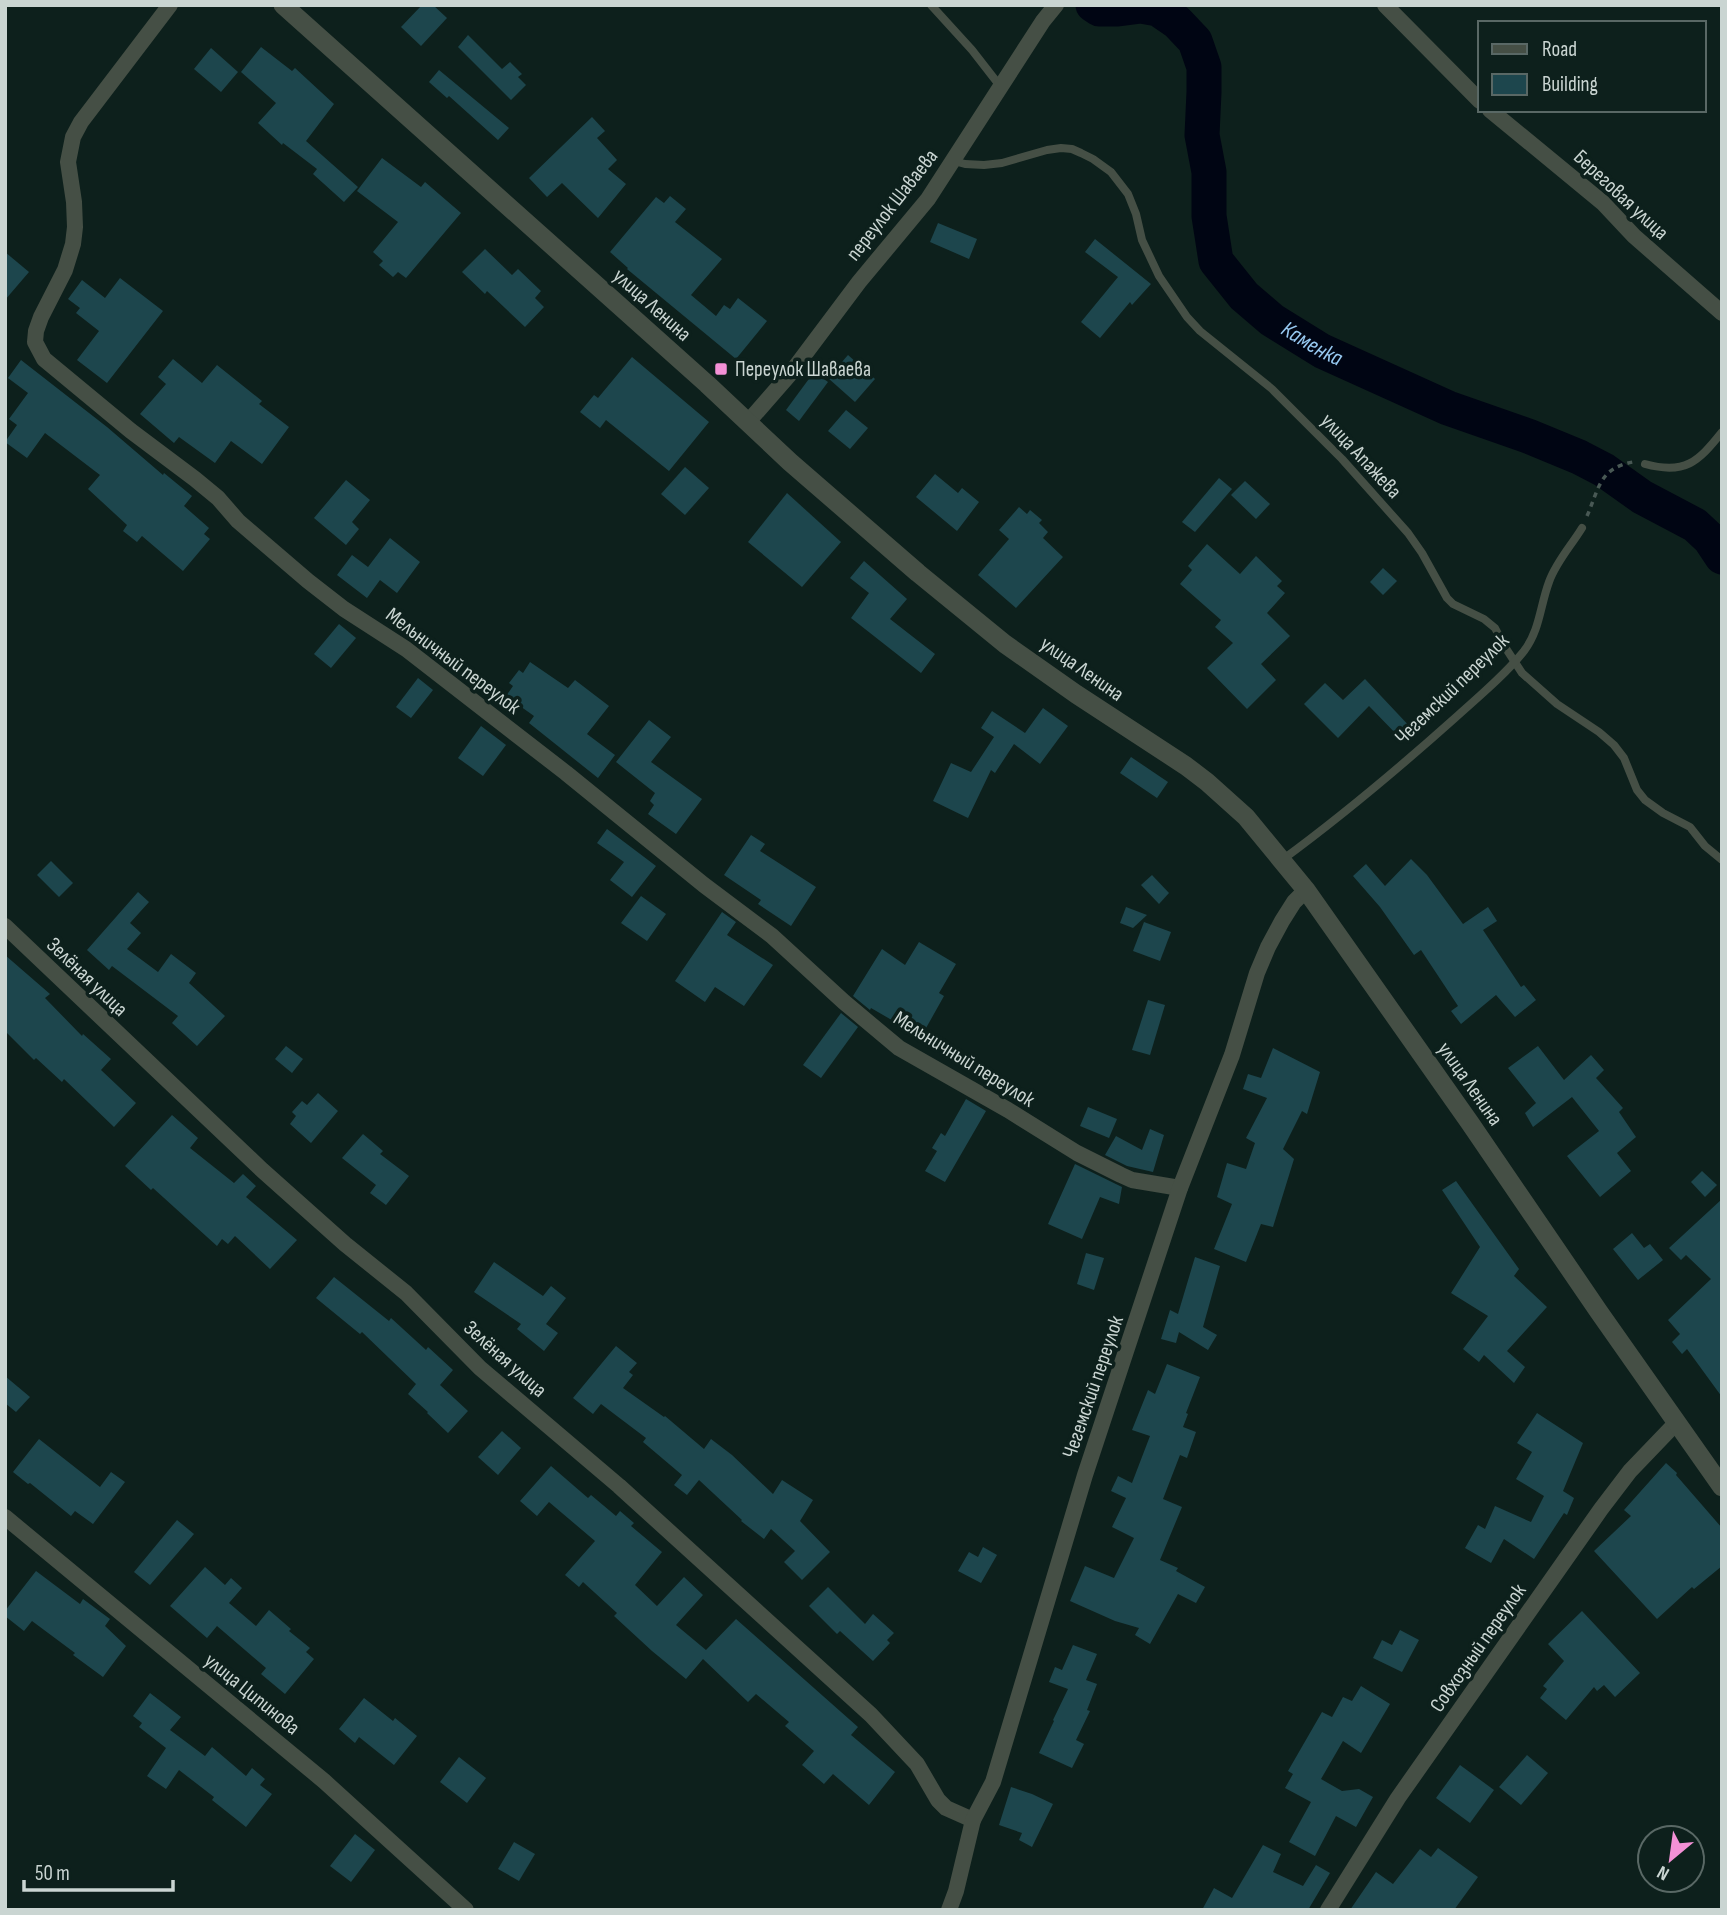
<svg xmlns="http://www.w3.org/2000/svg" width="1727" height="1915" viewBox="0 0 1727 1915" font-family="'Sofia Sans Condensed',sans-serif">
	<rect width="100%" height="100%" fill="#0d201c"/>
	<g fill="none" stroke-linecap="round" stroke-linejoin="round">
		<path stroke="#000513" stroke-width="35" id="s1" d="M1093 5 1099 9H1118L1141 6 1158 9 1177 22 1195 41 1204 67V92L1202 135 1209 172V216L1216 261 1244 296 1272 320 1322 351 1448 408 1528 436 1579 457 1604 470 1642 497 1695 525 1710 539 1722 557"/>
	</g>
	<g fill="#1d464d">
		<path d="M422 5H433L447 18 421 46 401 27Z"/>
		<path d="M468 35 502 69 510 62 522 74 518 77 526 85 511 100 458 47Z"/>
		<path d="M261 47 292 71 295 68 334 104 306 141 358 187 344 202 313 174 317 169 283 143 282 145 258 123 276 103 241 72Z"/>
		<path d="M211 48 238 72 221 92 194 69Z"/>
		<path d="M439 70 509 128 498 140 449 96 447 98 429 82Z"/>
		<path d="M592 117 605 131 597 138 617 160 608 169 626 184 598 218 562 183 547 197 529 178Z"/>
		<path d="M382 158 421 187 425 182 461 213 406 278 398 272 393 277 379 265 383 261 373 252 398 222 357 191Z"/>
		<path d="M670 196 686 209 675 222 722 259 691 295 716 316 724 305 730 309 738 298 767 321 736 359 627 269 628 268 610 252 656 197 664 203Z"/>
		<path d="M938 223 977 239 969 259 930 242Z"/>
		<path d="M1095 239 1151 284 1132 305 1130 302 1100 338 1081 322 1118 277 1085 252Z"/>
		<path d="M485 249 512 275 518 269 541 291 535 298 544 307 525 327 487 291 485 294 462 272Z"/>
		<path d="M5 252 29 272 5 300Z"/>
		<path d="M120 278 163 311 107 383 77 360 99 331 76 313 80 308 68 299 82 280 105 298Z"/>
		<path d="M848 355 875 379 855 402 828 378Z"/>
		<path d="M632 357 709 422 669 471 606 420 600 428 580 412 594 395 598 398Z"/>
		<path d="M173 359 202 383 217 365 262 401 259 404 289 427 262 464 231 441 215 463 179 437 174 443 140 414 166 384 158 377Z"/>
		<path d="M21 360 107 427 163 475 164 473 192 496 184 506 209 528 204 534 210 539 183 571 142 536 137 542 123 531 127 525 88 489 100 475 45 433 27 458 5 442 17 425 9 419 28 393 8 378Z"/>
		<path d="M814 372 828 382 799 421 786 410Z"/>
		<path d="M846 410 868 428 850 449 828 431Z"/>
		<path d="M685 467 709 488 685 515 661 494Z"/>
		<path d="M935 474 958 493 962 488 979 502 957 531 916 497Z"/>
		<path d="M1219 478 1232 489 1195 532 1182 522Z"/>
		<path d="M346 480 370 500 352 522 359 529 346 545 314 518Z"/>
		<path d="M1245 481 1270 504 1256 519 1231 495Z"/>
		<path d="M787 493 841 542 802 587 748 542Z"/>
		<path d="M1019 507 1027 514 1030 510 1042 520 1039 523 1048 532 1043 538 1063 557 1016 608 978 575 1009 539 999 530Z"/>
		<path d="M390 538 420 562 397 593 380 580 367 598 337 575 352 555 368 567Z"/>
		<path d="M1207 544 1240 574 1256 556 1282 581 1277 586 1285 593 1267 613 1290 636 1261 664 1276 680 1247 709 1207 668 1233 643 1215 627 1221 620 1180 584 1192 570 1188 566Z"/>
		<path d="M864 561 907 599 890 619 935 654 921 673 851 618 869 593 850 578Z"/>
		<path d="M1383 568 1397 581 1383 595 1370 582Z"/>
		<path d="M339 624 356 638 331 668 314 654Z"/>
		<path d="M530 662 568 688 575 680 609 706 587 734 615 755 598 778 529 723 534 716 506 696 513 686 509 683 519 670 523 673Z"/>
		<path d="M418 678 433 690 411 718 396 707Z"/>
		<path d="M1365 679 1413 730 1402 740 1369 706 1338 738 1304 704 1325 683 1343 700Z"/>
		<path d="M1043 708 1068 726 1040 764 1014 744 995 773 991 770 968 818 933 801 951 763 971 772 994 737 981 728 992 711 1025 733Z"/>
		<path d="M649 720 671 737 651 762 702 799 676 834 648 814 654 805 650 801 655 793 616 762Z"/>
		<path d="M481 726 506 745 483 776 458 758Z"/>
		<path d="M1131 757 1168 782 1157 798 1120 773Z"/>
		<path d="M607 829 656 866 632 897 610 880 624 862 597 843Z"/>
		<path d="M751 835 765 844 760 851 816 887 791 926 758 904 761 900 724 875Z"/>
		<path d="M1411 859 1427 875 1463 924 1488 907 1497 921 1483 930 1521 987 1524 985 1536 1000 1515 1017 1496 995 1461 1024 1451 1011 1458 1006 1421 950 1414 955 1380 907 1353 876 1366 864 1385 886Z"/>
		<path d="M51 861 73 883 59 897 37 875Z"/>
		<path d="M1152 875 1169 893 1159 904 1141 885Z"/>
		<path d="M138 892 149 902 130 923 141 933 127 949 158 972 171 954 196 973 189 983 225 1016 197 1046 172 1023 178 1016 112 966 109 970 87 950Z"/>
		<path d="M641 896 666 914 647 941 621 923Z"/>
		<path d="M1126 907 1147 915 1133 928 1120 923Z"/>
		<path d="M722 912 736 922 727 935 773 965 744 1006 715 987 705 1002 675 981Z"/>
		<path d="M1144 922 1171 932 1160 961 1133 951Z"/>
		<path d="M919 942 956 964 939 993 944 996 921 1037 871 1008 870 1010 853 996 882 949 905 965Z"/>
		<path d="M5 955 50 994 45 998 82 1036 83 1034 111 1059 101 1070 136 1103 114 1127 64 1079 62 1082 36 1058 34 1060 5 1031Z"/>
		<path d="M1148 1000 1165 1005 1150 1055 1132 1050Z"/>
		<path d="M841 1013 858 1027 821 1078 803 1065Z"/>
		<path d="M286 1046 303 1059 292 1073 275 1059Z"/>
		<path d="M1538 1046 1564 1080 1591 1055 1604 1070 1596 1078 1623 1108 1619 1112 1636 1137 1617 1153 1631 1171 1600 1197 1567 1156 1599 1131 1572 1097 1533 1127 1525 1113 1536 1103 1508 1068Z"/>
		<path d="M1273 1048 1320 1072 1307 1114 1302 1111 1283 1149 1294 1159 1273 1227 1261 1224 1246 1262 1214 1249 1232 1204 1217 1197 1227 1163 1246 1169 1255 1143 1246 1138 1267 1098 1243 1089 1248 1074 1261 1078Z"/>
		<path d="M318 1093 338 1111 311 1143 290 1124 296 1116 292 1112 302 1101 307 1105Z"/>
		<path d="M966 1099 986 1111 945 1182 925 1171 937 1151 932 1148 941 1133 945 1136Z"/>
		<path d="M1088 1107 1117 1119 1109 1138 1080 1126Z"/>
		<path d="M172 1115 198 1138 190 1148 234 1183 243 1174 256 1186 246 1197 297 1240 270 1269 235 1236 228 1244 222 1239 217 1246 153 1188 151 1190 125 1166Z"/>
		<path d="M1150 1129 1164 1135 1153 1172 1127 1166 1105 1155 1116 1136 1142 1150Z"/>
		<path d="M363 1134 383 1151 380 1154 409 1176 386 1205 370 1193 376 1185 342 1158Z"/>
		<path d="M1075 1164 1122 1187 1119 1204 1100 1197 1082 1239 1048 1224Z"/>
		<path d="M1702 1171 1717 1185 1705 1197 1691 1182Z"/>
		<path d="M1456 1181 1519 1269 1514 1276 1547 1307 1507 1351 1525 1367 1514 1383 1484 1355 1479 1362 1463 1349 1488 1316 1451 1293 1480 1247 1442 1190Z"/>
		<path d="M1722 1199V1397L1687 1349 1682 1354 1672 1342 1680 1334 1668 1320 1711 1279 1686 1255 1681 1260 1669 1248Z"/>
		<path d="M1632 1233 1644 1248 1650 1244 1663 1260 1638 1280 1613 1249Z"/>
		<path d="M1086 1253 1104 1258 1094 1290 1077 1284Z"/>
		<path d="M1195 1257 1220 1266 1203 1327 1217 1335 1208 1350 1179 1332 1176 1343 1161 1339 1170 1310 1178 1314Z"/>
		<path d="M494 1262 543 1296 551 1286 566 1298 546 1324 558 1333 544 1351 517 1329 521 1324 474 1292Z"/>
		<path d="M334 1277 389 1321 391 1318 426 1350 428 1347 453 1370 440 1385 468 1411 448 1433 427 1413 428 1412 408 1394 416 1384 362 1332 360 1334 316 1298Z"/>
		<path d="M616 1346 637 1363 629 1372 633 1375 623 1388 664 1417 665 1416 704 1449 711 1439 732 1455 773 1494 782 1480 813 1500 800 1521 830 1552 802 1580 784 1562 795 1551 771 1529 764 1539 741 1521 742 1520 699 1480 687 1495 674 1485 682 1475 643 1442 646 1438 601 1404 593 1414 573 1398Z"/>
		<path d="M1167 1364 1200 1377 1186 1413 1188 1414 1183 1427 1196 1432 1187 1458 1180 1455 1163 1499 1182 1507 1160 1560 1178 1568 1176 1571 1205 1587 1196 1603 1178 1594 1150 1644 1135 1635 1139 1628 1115 1621 1070 1601 1085 1566 1114 1578 1134 1538 1112 1527 1126 1498 1111 1491 1118 1476 1132 1483 1150 1436 1132 1430 1148 1390 1155 1394Z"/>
		<path d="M5 1376 30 1397 16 1412 5 1403Z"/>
		<path d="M1537 1413 1583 1443 1563 1491 1574 1498 1567 1515 1564 1513 1534 1559 1504 1539 1491 1563 1465 1548 1478 1525 1485 1529 1495 1506 1531 1522 1544 1496 1516 1479 1532 1452 1517 1443Z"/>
		<path d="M502 1431 521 1448 498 1475 478 1457Z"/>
		<path d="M39 1439 100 1487 111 1472 125 1482 93 1524 75 1511 71 1516 30 1483 28 1484 13 1472Z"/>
		<path d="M1666 1463 1677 1473 1676 1475 1722 1528V1566L1694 1589 1692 1587 1657 1619 1594 1551 1631 1516 1624 1510Z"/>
		<path d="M551 1466 588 1498 591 1495 616 1516 620 1511 634 1523 631 1526 662 1552 635 1585 657 1606 684 1577 703 1595 676 1625 706 1650 736 1619 858 1727 851 1735 895 1772 869 1805 833 1774 824 1784 802 1765 814 1751 785 1726 789 1722 756 1694 748 1702 703 1659 686 1679 652 1651 614 1616 617 1613 583 1582 579 1587 565 1575 595 1541 549 1502 537 1516 520 1501Z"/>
		<path d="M177 1520 194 1534 150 1585 134 1572Z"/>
		<path d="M983 1547 997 1555 981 1583 958 1571 969 1552 978 1557Z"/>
		<path d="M205 1567 225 1585 231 1578 242 1588 229 1603 256 1626 269 1610 291 1629 289 1631 310 1648 306 1652 314 1659 285 1694 261 1674 266 1668 217 1626 207 1638 170 1606Z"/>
		<path d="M36 1571 80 1604 83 1599 110 1619 105 1626 126 1646 103 1677 73 1655 75 1653 32 1621 24 1631 5 1616V1611Z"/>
		<path d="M828 1587 865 1624 873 1614 894 1633 887 1640 890 1643 873 1661 840 1631 837 1634 809 1606Z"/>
		<path d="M1582 1611 1640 1673 1615 1697 1604 1685 1597 1691 1594 1687 1566 1720 1540 1698 1547 1689 1543 1686 1564 1661 1548 1644Z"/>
		<path d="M1400 1630 1419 1640 1402 1672 1373 1658 1382 1640 1392 1645Z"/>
		<path d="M1073 1645 1097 1654 1086 1680 1097 1684 1087 1710 1090 1711 1076 1740 1084 1744 1072 1768 1039 1753 1054 1721 1053 1720 1068 1689 1049 1682 1055 1667 1062 1670Z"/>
		<path d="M1361 1686 1390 1704 1361 1753 1343 1741 1321 1779 1342 1791 1359 1789 1373 1797 1356 1827 1336 1816 1315 1856 1289 1842 1311 1802 1285 1788 1293 1774 1288 1771 1322 1712 1332 1717 1343 1697 1352 1701Z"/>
		<path d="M150 1693 181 1717 170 1730 205 1756 212 1747 246 1776 252 1768 265 1779 260 1785 272 1794 246 1827 212 1800 214 1797 179 1770 166 1789 147 1776 166 1748 139 1727 142 1723 133 1716Z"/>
		<path d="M364 1698 393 1721 395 1718 417 1736 394 1765 359 1737 355 1743 339 1729Z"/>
		<path d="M1527 1755 1548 1773 1521 1805 1499 1787Z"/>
		<path d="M459 1757 486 1778 467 1803 440 1782Z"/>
		<path d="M1460 1765 1494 1790 1470 1823 1436 1798Z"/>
		<path d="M1011 1787 1032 1794 1053 1804 1032 1847 1019 1840 1022 1833 999 1825Z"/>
		<path d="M355 1834 375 1850 351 1882 330 1866Z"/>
		<path d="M514 1842 535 1854 519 1881 498 1869Z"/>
		<path d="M1263 1845 1281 1854 1273 1872 1303 1886 1316 1865 1330 1873 1308 1910H1202L1214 1888 1232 1898Z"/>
		<path d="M1438 1848 1478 1877 1454 1910H1350L1376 1872 1393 1884 1420 1849 1431 1857Z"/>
	</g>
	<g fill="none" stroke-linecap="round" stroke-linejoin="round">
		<path stroke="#485854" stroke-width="3.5" stroke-dasharray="5 5" stroke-linecap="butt" d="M1587 516C1599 489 1599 468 1633 462"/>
		<g stroke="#454f45" stroke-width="8">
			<path d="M931 5 972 50 1000 86"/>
			<path d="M954 161 965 164 984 165 1002 163 1047 150 1061 148 1072 149 1081 153 1093 159 1111 172 1128 194 1136 214 1142 240 1159 276 1187 317 1200 331 1272 389 1342 459 1408 533 1422 553 1447 598 1453 604 1484 619 1495 628 1505 647 1522 673 1557 704 1599 732 1614 745 1624 758 1637 790 1645 800 1663 813 1690 827 1705 846 1722 860"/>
			<path d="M1645 464C1685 475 1698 462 1722 432"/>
			<path d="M1282 860C1342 816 1399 768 1455 718 1478 697 1504 676 1524 651 1540 630 1540 606 1549 582 1556 562 1571 546 1582 528"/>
		</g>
		<g stroke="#454f45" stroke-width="16">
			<path d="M170 5 81 122 73 137 68 162 74 202 75 227 73 244 65 270 41 317 36 331 35 342 44 359 131 431 195 479 218 498 238 521 308 581 344 609 406 649 566 773 704 885 772 936 844 1002 899 1048 1008 1110 1077 1153 1121 1175 1132 1180 1180 1188"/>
			<path d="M1385 5 1480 101"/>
			<path d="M1490 110 1603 203 1634 236 1722 313"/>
			<path d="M748 422 790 374 859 282 928 199 1043 21 1056 5"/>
			<path d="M5 926 262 1170 345 1244 406 1293 480 1368 619 1486 871 1715 917 1764 938 1800 946 1808 973 1820"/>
			<path d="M5 1517 324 1781 466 1910"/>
			<path d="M949 1910 956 1891 973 1820 993 1782 1085 1475 1180 1188 1232 1055 1257 973 1268 947 1282 921 1294 902 1306 890"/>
			<path d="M1328 1910 1398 1798 1601 1509 1630 1471 1677 1422"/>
		</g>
		<path stroke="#454f45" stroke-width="19" d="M283 5 707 384 790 462 918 573 1005 644 1076 694 1186 766 1207 782 1246 817 1306 890 1470 1123 1599 1312 1722 1487"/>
	</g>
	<rect fill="#f391d6" stroke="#0d201c" stroke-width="2.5" x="714" y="362" width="14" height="14" rx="3.5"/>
	<g text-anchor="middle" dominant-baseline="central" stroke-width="7" stroke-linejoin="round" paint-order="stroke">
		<g font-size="21" fill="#cad5d2" stroke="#0d201c">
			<text transform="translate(1621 195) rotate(43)">Береговая улица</text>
			<text transform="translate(892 205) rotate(-52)">переулок Шаваева</text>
			<text transform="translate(652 305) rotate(42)">улица Ленина</text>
			<text transform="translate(1361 456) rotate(47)">улица Апажева</text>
			<text transform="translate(453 661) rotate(37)">Мельничный переулок</text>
			<text transform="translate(1082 669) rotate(35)">улица Ленина</text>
			<text transform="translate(1452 689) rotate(-44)">Чегемский переулок</text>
			<text transform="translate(87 977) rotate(44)">Зелёная улица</text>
			<text transform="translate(964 1059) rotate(32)">Мельничный переулок</text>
			<text transform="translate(1470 1084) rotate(55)">улица Ленина</text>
			<text transform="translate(505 1359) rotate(42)">Зелёная улица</text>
			<text transform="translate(1093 1387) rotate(-71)">Чегемский переулок</text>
			<text transform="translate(1478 1648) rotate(-55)">Совхозный переулок</text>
			<text transform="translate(252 1694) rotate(39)">улица Ципинова</text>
		</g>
		<g font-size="21" fill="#cad5d2" stroke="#0d201c" text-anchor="start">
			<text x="735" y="369">Переулок Шаваева</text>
		</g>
		<g font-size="23" font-style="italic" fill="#96c8f0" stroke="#0d201c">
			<text stroke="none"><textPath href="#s1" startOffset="467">Каменка</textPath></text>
		</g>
	</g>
	<rect width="1727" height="1915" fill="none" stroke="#cad5d2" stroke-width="14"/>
	<rect x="1478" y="21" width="228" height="91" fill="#0d201c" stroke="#596865" stroke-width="2"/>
	<rect x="1492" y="44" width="35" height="10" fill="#454f45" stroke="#596865" stroke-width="2"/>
	<text x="1542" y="56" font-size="21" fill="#cad5d2">Road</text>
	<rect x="1492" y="74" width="35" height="21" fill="#1d464d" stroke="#596865" stroke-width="2"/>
	<text x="1542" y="91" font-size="21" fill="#cad5d2">Building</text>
	<g transform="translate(1671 1859) rotate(209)"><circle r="33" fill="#0d201c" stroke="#596865" stroke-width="2"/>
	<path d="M0-5L12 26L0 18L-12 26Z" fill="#f391d6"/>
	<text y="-10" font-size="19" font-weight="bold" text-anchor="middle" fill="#cad5d2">N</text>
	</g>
	<path d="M24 1880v10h149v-10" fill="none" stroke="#cad5d2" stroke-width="3.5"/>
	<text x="35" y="1880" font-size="21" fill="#cad5d2" stroke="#0d201c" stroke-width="5" paint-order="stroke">50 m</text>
</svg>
